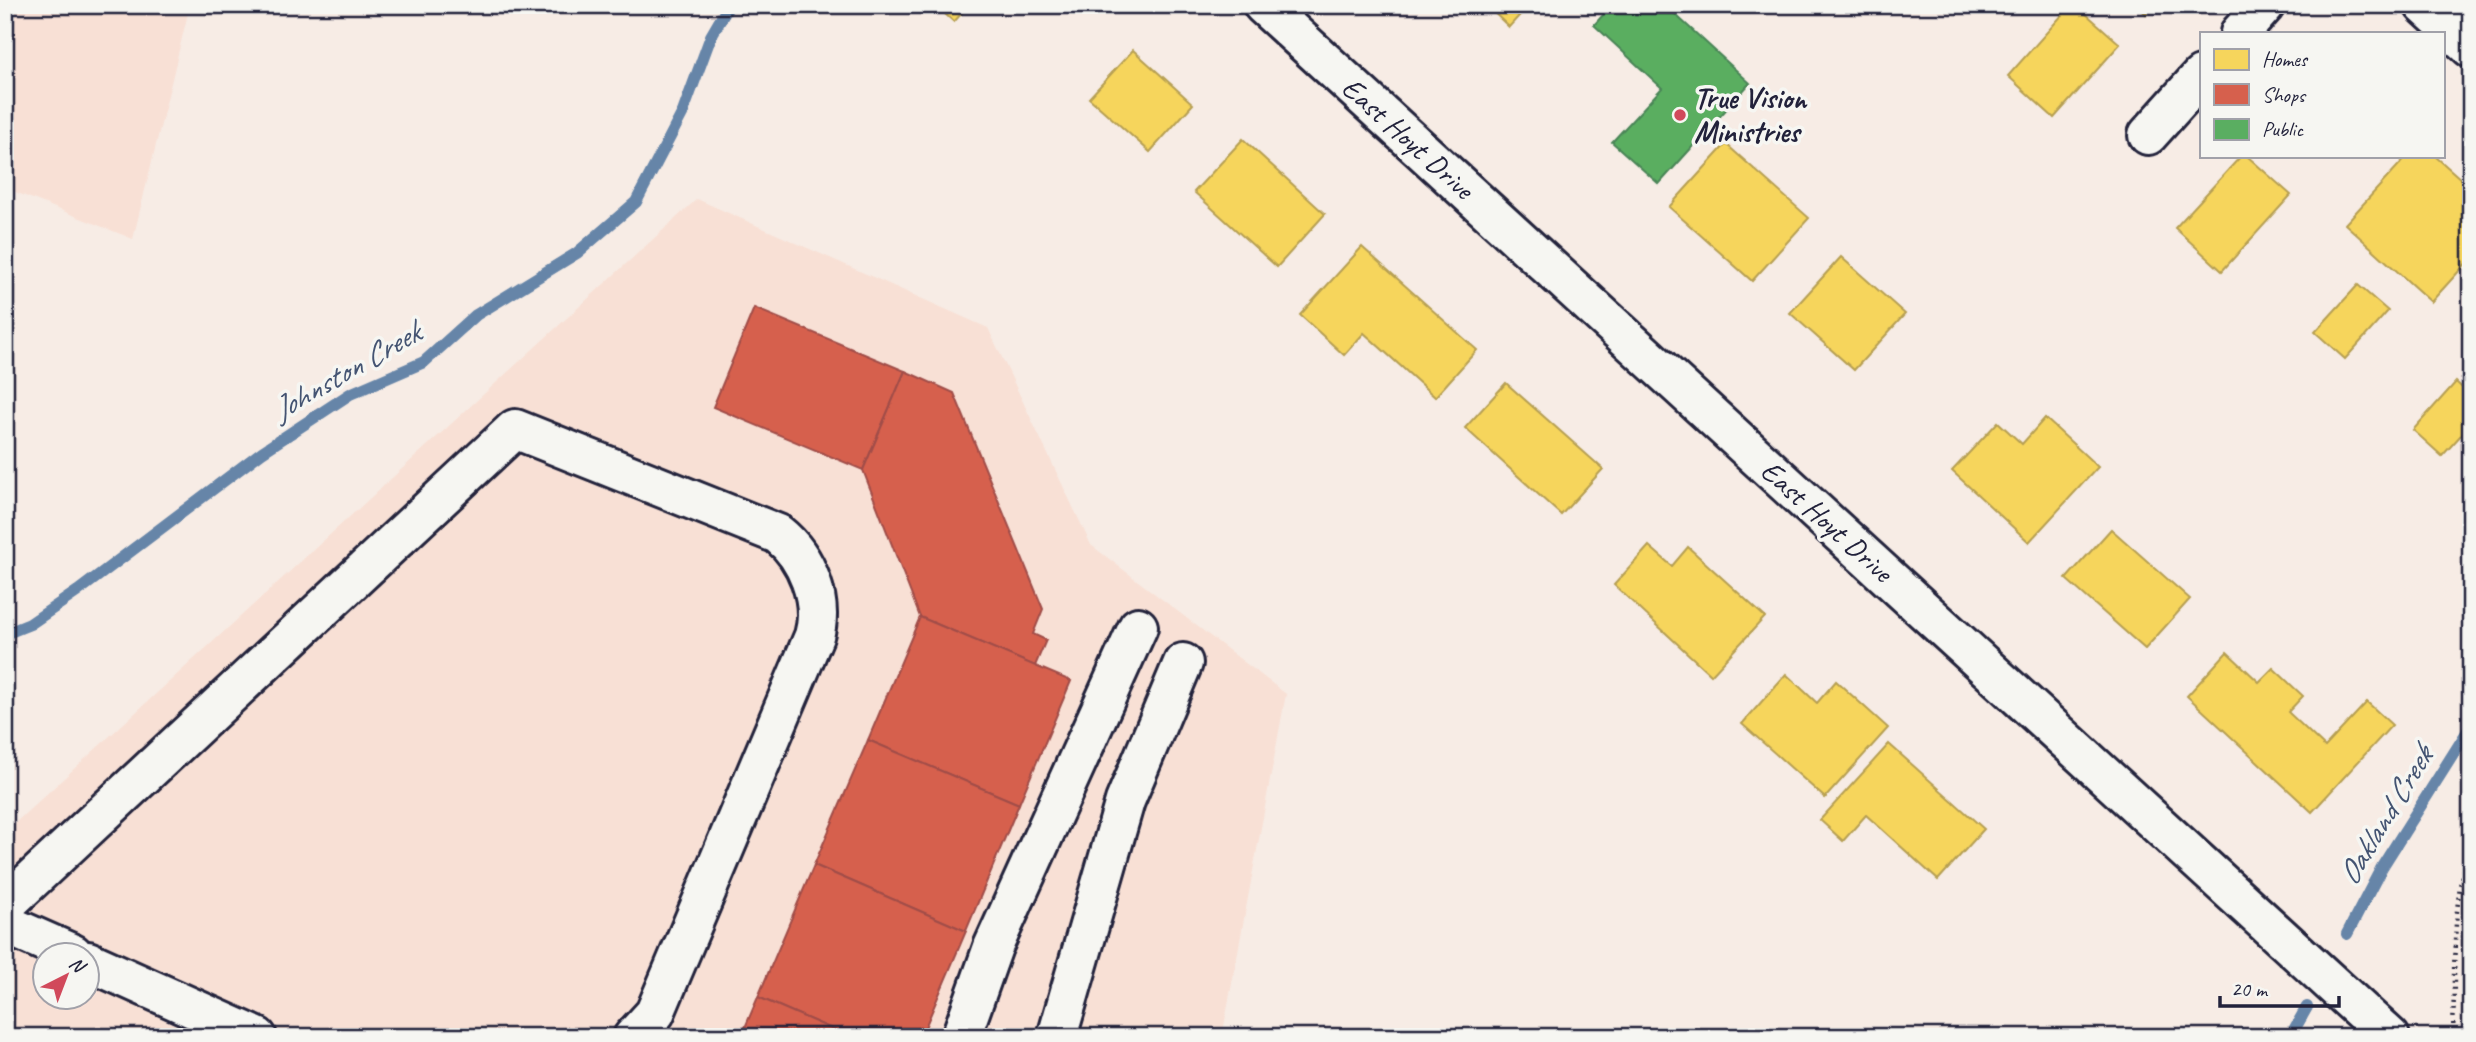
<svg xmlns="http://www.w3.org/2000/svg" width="2476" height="1042" viewBox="0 0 2476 1042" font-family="Caveat,sans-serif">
	<rect width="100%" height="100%" fill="#f7ece5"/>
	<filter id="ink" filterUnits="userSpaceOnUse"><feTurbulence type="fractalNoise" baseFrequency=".0143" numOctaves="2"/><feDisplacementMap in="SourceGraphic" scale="14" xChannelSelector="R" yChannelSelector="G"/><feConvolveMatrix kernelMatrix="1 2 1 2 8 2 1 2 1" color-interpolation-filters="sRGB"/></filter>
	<g filter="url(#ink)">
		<g fill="#f8e0d5" fill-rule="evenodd">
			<path d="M5 5H190L133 239 5 188Z"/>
			<path d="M697 199 988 328 1091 545 1286 694 1222 1037H5V832ZM46 954H88V996H46Z"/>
		</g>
		<g fill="#f6d55c" stroke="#b69f52" stroke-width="2">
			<path d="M935 5H969L954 22Z"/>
			<path d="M1486 5H1529L1509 27Z"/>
			<path d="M2071 5H2076L2120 44 2054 118 2008 76Z"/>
			<path d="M2136 5H2154L2146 14Z"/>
			<path d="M1133 50 1193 104 1150 152 1089 98Z"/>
			<path d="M1243 139 1325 214 1277 267 1194 192Z"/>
			<path d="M1726 144 1809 218 1752 281 1669 207Z"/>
			<path d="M2241 156H2247L2291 195 2222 271 2175 228Z"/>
			<path d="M2407 156H2435L2471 188V258L2431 302 2345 224Z"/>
			<path d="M1362 247 1477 350 1435 397 1364 333 1344 355 1300 315Z"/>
			<path d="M1841 257 1905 314 1854 370 1790 313Z"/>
			<path d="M2358 285 2388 311 2345 359 2315 332Z"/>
			<path d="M2456 382 2471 396V424L2442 456 2413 430Z"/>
			<path d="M1506 383 1603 469 1561 515 1465 428Z"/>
			<path d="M2045 418 2098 467 2029 542 1952 471 1998 422 2022 444Z"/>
			<path d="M2111 529 2190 599 2145 649 2066 579Z"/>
			<path d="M1649 546 1672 566 1688 547 1765 617 1711 675 1614 585Z"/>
			<path d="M2227 652 2259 682 2273 668 2303 696 2288 712 2325 747 2367 702 2392 725 2312 812 2187 696Z"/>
			<path d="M1786 674 1817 703 1836 681 1888 728 1825 798 1742 724Z"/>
			<path d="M1889 744 1984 829 1938 880 1866 815 1843 841 1820 820Z"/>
		</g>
		<g fill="#d6604d" stroke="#a04d48" stroke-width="2">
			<path d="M754 308 905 371 863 470 713 407Z"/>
			<path d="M905 371 954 393 1043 609 1033 634 1046 640 1035 666 920 617 863 470Z"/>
			<path d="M920 617 1071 681 1019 804 868 740Z"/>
			<path d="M868 740 1019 804 966 931 814 865Z"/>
			<path d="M814 865 966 931 921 1037H850L758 997Z"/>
			<path d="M758 997 850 1037H741Z"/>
		</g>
		<path fill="#5aae61" stroke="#498456" stroke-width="2" d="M1612 5H1665L1750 83 1659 184 1612 142 1662 88 1594 25Z"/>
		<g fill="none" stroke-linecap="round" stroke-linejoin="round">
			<g stroke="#6685a8" stroke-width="12">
				<path d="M5 634 30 624 78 591 262 452 350 394 424 362 476 315 577 253 636 202 683 112 711 36 729 5"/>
				<path d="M2347 934 2382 867 2471 726"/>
				<path d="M2290 1037 2307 1007"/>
			</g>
			<defs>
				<g id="minor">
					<path d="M1263 5 2390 1037"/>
					<path d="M2424 5 2471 48"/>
					<path d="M2240 33 2265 5"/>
					<path d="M2148 135 2201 76"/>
					<path d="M5 905 515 429 778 534C807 557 824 601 814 636L655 1013 633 1037"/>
					<path d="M5 924 73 954"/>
					<path d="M88 961 257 1037"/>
					<path d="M961 1037 993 947 1138 627"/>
					<path d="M1057 1037 1125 801 1183 663"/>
				</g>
			</defs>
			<use href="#minor" stroke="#22223b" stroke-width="44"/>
			<path stroke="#22223b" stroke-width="4.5" stroke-dasharray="2 5" stroke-linecap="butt" d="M2457 1037 2453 1033C2455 978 2451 893 2471 844"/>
			<use href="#minor" stroke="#f6f6f2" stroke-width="38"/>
		</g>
	</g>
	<circle fill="#d1495b" stroke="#f6f6f2" stroke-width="2.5" cx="1680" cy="115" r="7"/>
	<g text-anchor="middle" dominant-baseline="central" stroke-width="7" stroke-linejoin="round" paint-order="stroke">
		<g font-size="30" font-weight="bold" fill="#22223b" stroke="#f6f6f2" text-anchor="start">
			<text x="1694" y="98">True Vision<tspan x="1694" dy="34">Ministries</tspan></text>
		</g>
		<g font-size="30" fill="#22223b" stroke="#f6f6f2">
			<text transform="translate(1408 138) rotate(42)">East Hoyt Drive</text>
			<text transform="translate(1827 521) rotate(42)">East Hoyt Drive</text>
		</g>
		<g font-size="32" font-style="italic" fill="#445472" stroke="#f6f6f2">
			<text transform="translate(346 371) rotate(-30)">Johnston Creek</text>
			<text transform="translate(2385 816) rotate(-59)">Oakland Creek</text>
		</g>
	</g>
	<rect width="2476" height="1042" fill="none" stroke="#f6f6f2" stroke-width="28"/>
	<rect x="14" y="14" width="2448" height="1014" fill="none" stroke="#22223b" stroke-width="2.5" filter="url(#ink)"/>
	<rect x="2200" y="32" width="245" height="126" fill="#f6f6f2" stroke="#a1a1a9" stroke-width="2"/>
	<rect x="2214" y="49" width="35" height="21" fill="#f6d55c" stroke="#a1a1a9" stroke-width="2"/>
	<text x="2262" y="66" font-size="21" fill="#22223b">Homes</text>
	<rect x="2214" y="84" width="35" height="21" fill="#d6604d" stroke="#a1a1a9" stroke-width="2"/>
	<text x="2262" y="102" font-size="21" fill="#22223b">Shops</text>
	<rect x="2214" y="119" width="35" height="21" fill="#5aae61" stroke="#a1a1a9" stroke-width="2"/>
	<text x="2262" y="136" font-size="21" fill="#22223b">Public</text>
	<g transform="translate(66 976) rotate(42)"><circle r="33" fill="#f6f6f2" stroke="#a1a1a9" stroke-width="2"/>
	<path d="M0-5L12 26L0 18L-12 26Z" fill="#d1495b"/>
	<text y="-10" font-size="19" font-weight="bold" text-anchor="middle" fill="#22223b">N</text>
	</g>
	<path d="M2220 996v10h119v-10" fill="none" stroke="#22223b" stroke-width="3.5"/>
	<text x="2231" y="996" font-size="21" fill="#22223b" stroke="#f6f6f2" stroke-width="5" paint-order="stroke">20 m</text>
</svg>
